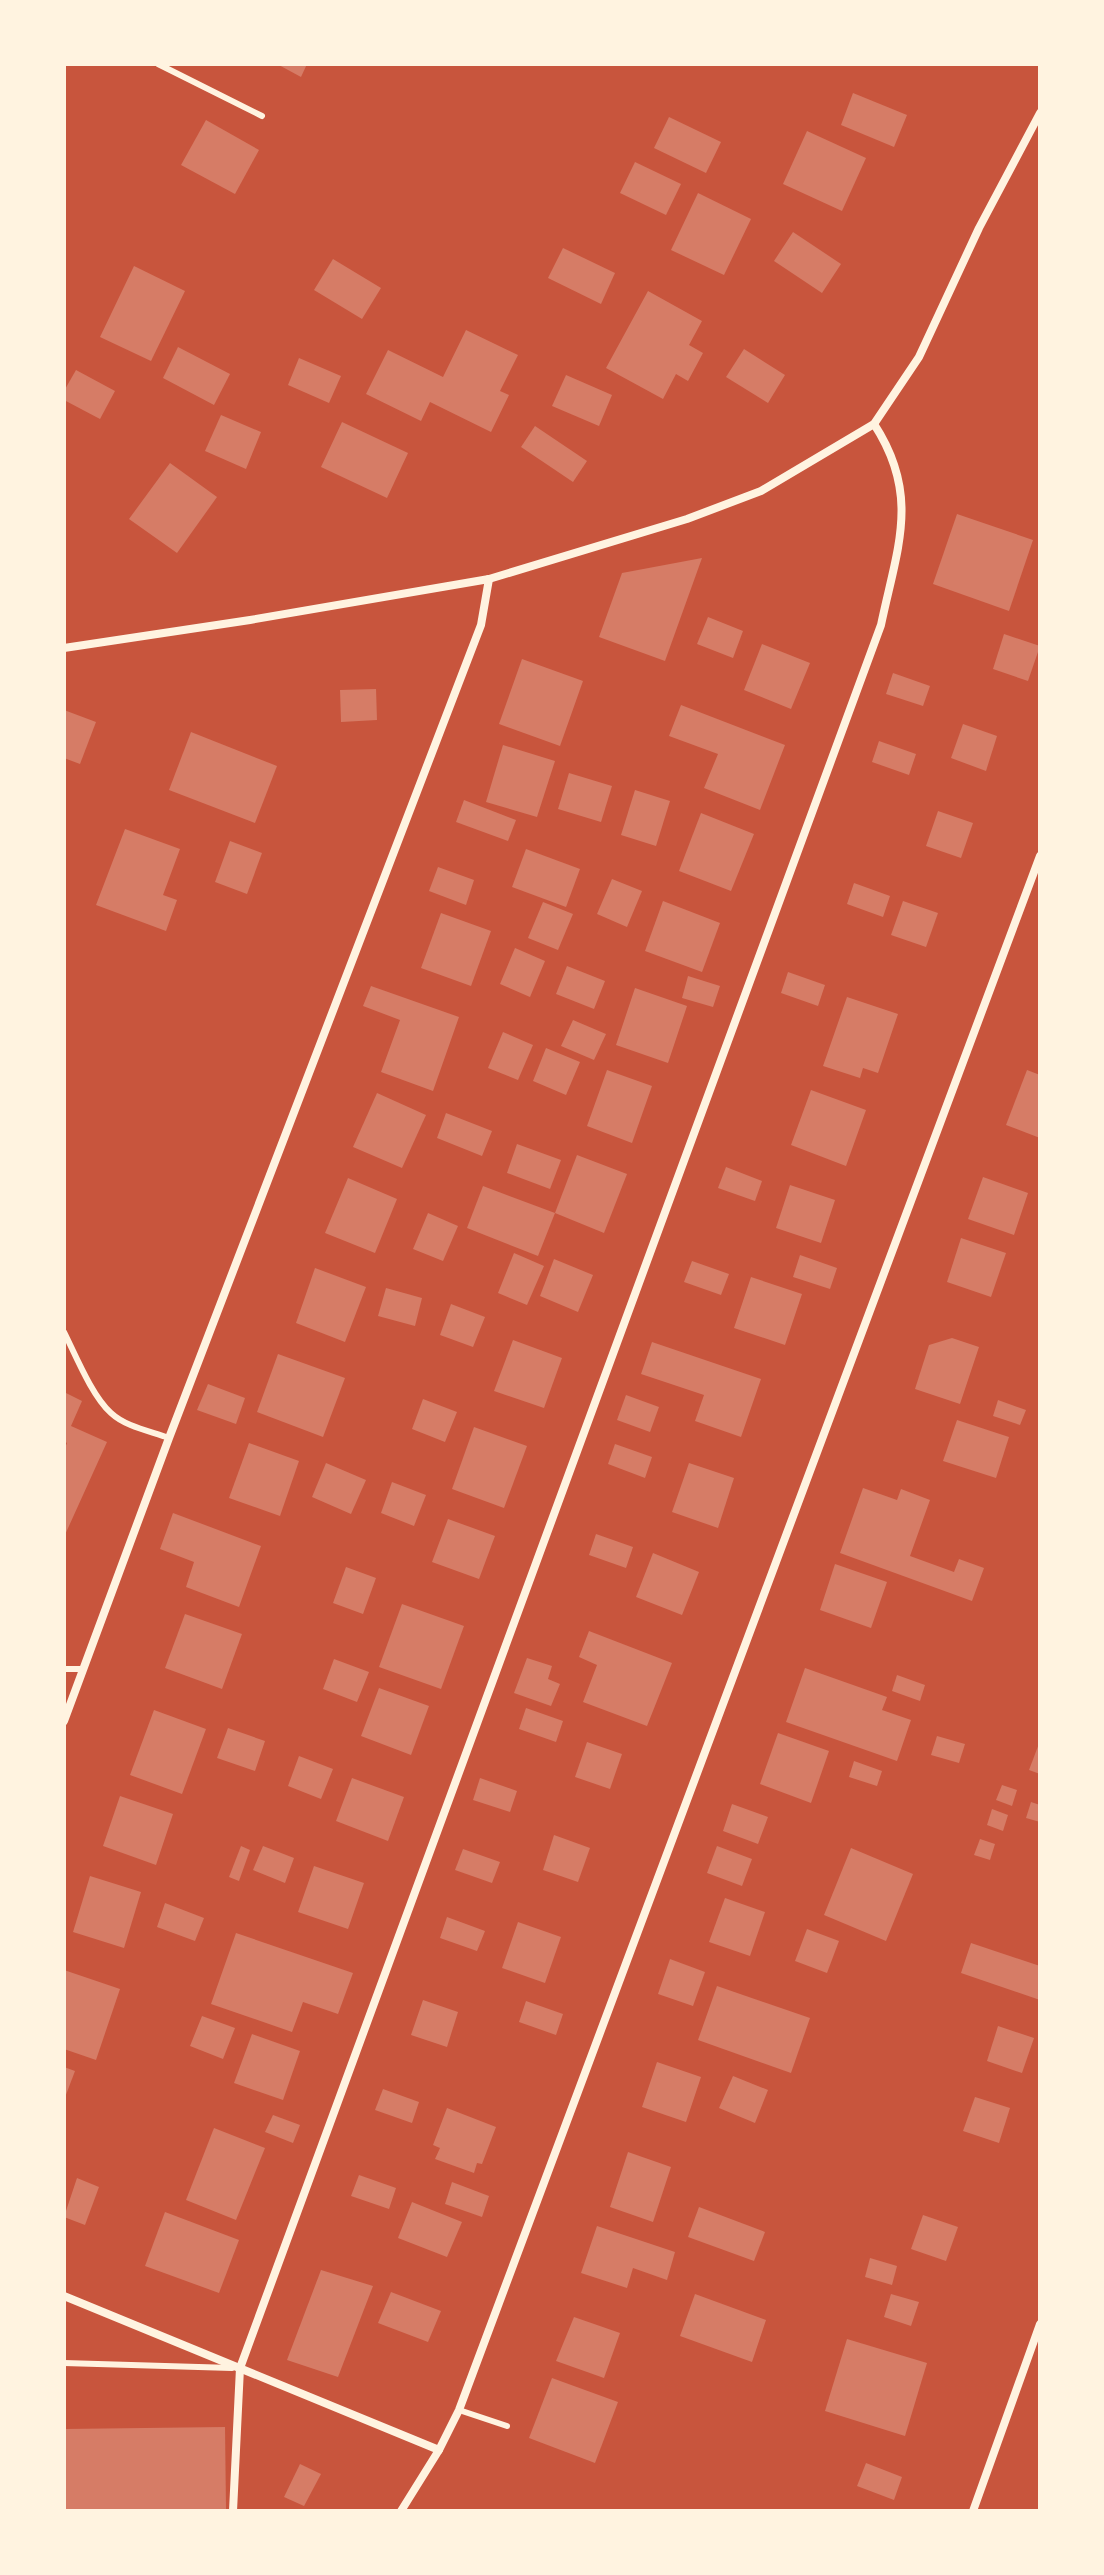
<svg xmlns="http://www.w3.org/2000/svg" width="1104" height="2575" viewBox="0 0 1104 2575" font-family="'Exo 2',sans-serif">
	<rect width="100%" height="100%" fill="#c8553d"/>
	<g fill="#d67c66">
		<path d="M277 64H307L301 77Z"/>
		<path d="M853 93 907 115 894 147 841 125Z"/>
		<path d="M669 117 721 142 706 173 654 148Z"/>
		<path d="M206 120 259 150 235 194 181 165Z"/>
		<path d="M807 131 866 158 842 211 783 184Z"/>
		<path d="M635 162 681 184 666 215 620 193Z"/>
		<path d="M698 193 751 219 724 275 671 250Z"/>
		<path d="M793 232 841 264 822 293 774 261Z"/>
		<path d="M563 248 615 273 601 304 548 278Z"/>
		<path d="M333 259 381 288 362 319 314 290Z"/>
		<path d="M134 266 185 291 151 361 100 337Z"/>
		<path d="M648 291 702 321 689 345 703 353 688 381 676 374 663 399 606 368Z"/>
		<path d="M466 330 518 355 500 391 509 395 491 432 430 402 421 421 366 394 388 350 443 377Z"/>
		<path d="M178 347 230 374 214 405 163 378Z"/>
		<path d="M744 349 785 375 768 403 726 377Z"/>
		<path d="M299 358 341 376 329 403 288 385Z"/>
		<path d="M76 370 115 391 100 419 64 400V391Z"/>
		<path d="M566 375 612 395 599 426 552 406Z"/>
		<path d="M221 415 261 432 246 469 205 451Z"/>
		<path d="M342 422 408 453 387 498 321 467Z"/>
		<path d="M535 426 587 461 573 482 521 447Z"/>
		<path d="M170 463 217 497 177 553 129 519Z"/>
		<path d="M957 514 1033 540 1009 611 933 584Z"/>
		<path d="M702 558 665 661 599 637 622 573Z"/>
		<path d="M708 617 743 631 733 658 697 644Z"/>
		<path d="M1004 634 1040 646 1028 681 993 669Z"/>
		<path d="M762 644 810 663 791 709 744 690Z"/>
		<path d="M522 659 583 681 560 746 499 724Z"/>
		<path d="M893 673 930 686 923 706 886 694Z"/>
		<path d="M376 689 377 720 341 722 340 690Z"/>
		<path d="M681 705 785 745 760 810 704 788 718 754 669 736Z"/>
		<path d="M64 710 96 722 80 764 64 758Z"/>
		<path d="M963 724 997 736 986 771 951 758Z"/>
		<path d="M191 732 277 766 255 823 169 790Z"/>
		<path d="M879 741 916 754 909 775 872 762Z"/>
		<path d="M503 745 555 761 537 817 486 802Z"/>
		<path d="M569 773 612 786 601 822 558 809Z"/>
		<path d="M635 790 670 801 656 846 621 835Z"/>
		<path d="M464 800 516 820 508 841 456 822Z"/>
		<path d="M938 811 973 823 961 858 926 846Z"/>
		<path d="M701 813 754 834 731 891 679 871Z"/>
		<path d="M125 829 180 849 163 895 177 900 166 931 96 905Z"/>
		<path d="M230 841 262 853 247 894 215 882Z"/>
		<path d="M526 849 580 869 566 907 512 887Z"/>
		<path d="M438 867 474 880 466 905 429 891Z"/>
		<path d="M612 879 642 891 627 927 597 914Z"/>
		<path d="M854 883 890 896 883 917 847 904Z"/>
		<path d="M663 901 720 923 702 972 645 951Z"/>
		<path d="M903 901 938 913 926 947 891 935Z"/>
		<path d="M543 902 573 914 558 950 528 938Z"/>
		<path d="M441 913 491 931 471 986 421 968Z"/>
		<path d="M515 948 545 961 530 997 500 984Z"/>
		<path d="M567 966 605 981 594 1009 556 994Z"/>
		<path d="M788 972 825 985 818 1006 781 993Z"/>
		<path d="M688 976 720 986 713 1007 682 998Z"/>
		<path d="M371 986 459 1017 433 1091 381 1072 400 1020 363 1006Z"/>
		<path d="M635 988 687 1006 668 1063 616 1045Z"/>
		<path d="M847 997 898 1014 878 1073 863 1068 860 1078 823 1066Z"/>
		<path d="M573 1020 606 1034 594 1060 561 1046Z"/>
		<path d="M503 1032 533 1045 518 1080 488 1068Z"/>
		<path d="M546 1048 580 1062 566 1095 533 1081Z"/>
		<path d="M607 1070 652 1086 632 1143 587 1126Z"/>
		<path d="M1027 1070 1040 1075V1138L1006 1125Z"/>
		<path d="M811 1090 866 1110 846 1166 791 1145Z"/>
		<path d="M377 1093 426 1115 402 1168 353 1147Z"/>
		<path d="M446 1113 492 1131 482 1156 437 1138Z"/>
		<path d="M517 1144 561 1160 550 1189 507 1173Z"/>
		<path d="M577 1155 627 1174 604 1233 555 1213Z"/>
		<path d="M726 1167 762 1181 755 1201 718 1188Z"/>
		<path d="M983 1177 1028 1193 1014 1235 968 1219Z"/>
		<path d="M348 1178 397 1199 375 1253 325 1233Z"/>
		<path d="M790 1185 835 1200 821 1243 776 1228Z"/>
		<path d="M483 1186 555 1213 538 1256 467 1228Z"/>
		<path d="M428 1213 458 1226 443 1261 413 1249Z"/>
		<path d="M961 1238 1006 1253 991 1297 947 1282Z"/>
		<path d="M514 1253 544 1266 527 1305 498 1293Z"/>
		<path d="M800 1255 837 1268 830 1289 793 1277Z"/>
		<path d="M554 1259 593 1275 578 1312 540 1296Z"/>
		<path d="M692 1261 729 1274 721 1295 684 1282Z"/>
		<path d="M315 1268 366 1287 345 1342 296 1323Z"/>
		<path d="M751 1277 802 1294 785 1345 734 1328Z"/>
		<path d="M386 1288 422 1298 415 1326 378 1316Z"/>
		<path d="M451 1304 485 1317 473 1347 440 1335Z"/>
		<path d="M952 1338 979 1347 960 1404 915 1389 929 1345Z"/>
		<path d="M513 1340 562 1358 544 1408 494 1391Z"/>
		<path d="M652 1342 761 1379 741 1437 695 1421 704 1395 641 1374Z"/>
		<path d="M278 1354 345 1378 323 1437 257 1412Z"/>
		<path d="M208 1384 245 1398 236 1424 197 1410Z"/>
		<path d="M64 1392 82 1401 71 1426 107 1442 64 1537V1450L67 1443 64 1441Z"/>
		<path d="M626 1395 659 1407 650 1432 617 1420Z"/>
		<path d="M423 1399 457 1412 445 1442 412 1429Z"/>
		<path d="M998 1400 1026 1410 1020 1425 993 1416Z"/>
		<path d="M957 1420 1009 1437 996 1478 943 1461Z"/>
		<path d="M474 1427 527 1446 504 1508 452 1489Z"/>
		<path d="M249 1443 299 1461 280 1516 229 1498Z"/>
		<path d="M615 1444 652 1457 645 1478 608 1464Z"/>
		<path d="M326 1463 366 1480 351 1514 312 1497Z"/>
		<path d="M689 1463 734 1478 718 1528 672 1512Z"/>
		<path d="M392 1482 426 1495 414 1526 381 1513Z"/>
		<path d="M863 1488 897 1500 901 1489 930 1500 910 1556 954 1572 959 1559 984 1568 972 1601 840 1553Z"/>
		<path d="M173 1513 261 1546 239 1607 186 1587 194 1562 160 1549Z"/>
		<path d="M448 1519 495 1536 479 1579 432 1562Z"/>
		<path d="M596 1534 633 1547 626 1568 589 1555Z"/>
		<path d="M653 1553 699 1572 682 1615 636 1597Z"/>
		<path d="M835 1564 887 1582 871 1628 820 1610Z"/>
		<path d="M346 1567 376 1578 363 1614 333 1603Z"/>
		<path d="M402 1604 464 1626 441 1689 379 1667Z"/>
		<path d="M185 1614 242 1634 222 1689 165 1668Z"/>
		<path d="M589 1631 672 1663 647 1726 583 1702 597 1665 579 1657Z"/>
		<path d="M527 1658 552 1666 548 1679 560 1684 551 1706 514 1693Z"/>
		<path d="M334 1659 369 1672 357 1702 323 1689Z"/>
		<path d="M805 1668 887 1697 882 1710 911 1720 897 1761 786 1722Z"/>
		<path d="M897 1675 925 1685 920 1701 892 1691Z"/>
		<path d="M379 1688 429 1706 411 1755 361 1736Z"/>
		<path d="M526 1708 563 1721 556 1742 519 1729Z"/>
		<path d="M154 1710 206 1729 182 1794 130 1775Z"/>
		<path d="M228 1728 265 1741 255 1771 217 1758Z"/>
		<path d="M778 1733 829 1751 811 1803 760 1784Z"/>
		<path d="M937 1736 965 1744 959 1763 931 1755Z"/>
		<path d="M1040 1741V1774L1029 1770Z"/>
		<path d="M587 1742 622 1754 610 1789 575 1777Z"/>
		<path d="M299 1756 333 1769 321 1799 288 1786Z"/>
		<path d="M854 1761 882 1771 877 1786 849 1777Z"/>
		<path d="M352 1778 404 1797 388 1841 336 1821Z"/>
		<path d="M480 1778 517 1791 510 1812 473 1800Z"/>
		<path d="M1002 1785 1017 1790 1012 1806 996 1800Z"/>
		<path d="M120 1796 173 1814 156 1865 103 1846Z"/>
		<path d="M1031 1802 1040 1805V1822L1026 1818Z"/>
		<path d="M732 1804 768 1817 758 1844 723 1831Z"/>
		<path d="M992 1809 1008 1815 1003 1831 987 1825Z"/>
		<path d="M554 1835 590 1848 578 1882 543 1870Z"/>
		<path d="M980 1839 995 1844 990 1860 974 1855Z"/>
		<path d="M241 1846 250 1850 239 1881 229 1877Z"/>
		<path d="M263 1846 294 1858 285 1883 253 1870Z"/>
		<path d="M717 1846 752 1859 742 1886 707 1873Z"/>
		<path d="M851 1848 913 1874 886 1941 824 1915Z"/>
		<path d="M463 1849 500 1862 492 1883 455 1870Z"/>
		<path d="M314 1866 364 1883 348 1929 298 1912Z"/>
		<path d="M90 1876 141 1892 124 1948 73 1932Z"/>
		<path d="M725 1898 765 1912 750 1956 709 1942Z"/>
		<path d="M165 1903 204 1918 195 1941 157 1927Z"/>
		<path d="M447 1917 485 1931 477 1951 440 1938Z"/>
		<path d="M518 1922 561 1937 545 1983 502 1968Z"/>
		<path d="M807 1929 839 1941 827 1973 795 1961Z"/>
		<path d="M236 1933 353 1973 338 2014 303 2002 292 2032 211 2004Z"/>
		<path d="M971 1943 1040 1966V2000L961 1973Z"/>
		<path d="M670 1959 705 1972 693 2006 658 1994Z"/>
		<path d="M64 1970 120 1989 96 2060 64 2049Z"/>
		<path d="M717 1986 810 2018 791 2073 698 2040Z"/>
		<path d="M423 2000 458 2012 447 2047 411 2035Z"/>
		<path d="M526 2001 563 2014 556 2035 519 2022Z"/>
		<path d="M202 2016 235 2028 223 2059 190 2046Z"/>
		<path d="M998 2026 1034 2038 1022 2073 987 2061Z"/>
		<path d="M252 2034 300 2051 283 2100 234 2083Z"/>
		<path d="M657 2062 701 2077 686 2122 642 2107Z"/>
		<path d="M64 2067 75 2071 64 2100Z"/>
		<path d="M733 2076 768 2090 755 2123 719 2108Z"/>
		<path d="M383 2089 419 2102 412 2123 375 2110Z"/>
		<path d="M975 2097 1010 2108 999 2143 963 2131Z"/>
		<path d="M447 2108 496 2127 482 2164 477 2163 474 2173 435 2159 440 2148 433 2145Z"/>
		<path d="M273 2115 300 2125 293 2143 265 2132Z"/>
		<path d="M214 2128 265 2148 236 2220 186 2200Z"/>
		<path d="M628 2152 671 2167 653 2222 610 2207Z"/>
		<path d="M359 2175 396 2188 389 2209 351 2196Z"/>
		<path d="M77 2178 99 2187 85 2225 64 2217Z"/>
		<path d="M452 2182 489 2196 482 2217 445 2204Z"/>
		<path d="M412 2202 462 2222 447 2257 398 2238Z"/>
		<path d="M699 2207 765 2232 754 2261 688 2237Z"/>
		<path d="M165 2212 239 2240 219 2293 145 2266Z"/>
		<path d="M923 2215 958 2227 946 2261 911 2249Z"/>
		<path d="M597 2226 675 2252 667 2280 633 2268 627 2288 581 2273Z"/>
		<path d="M870 2258 897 2266 892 2285 865 2277Z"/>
		<path d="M321 2270 373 2286 338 2377 287 2360Z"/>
		<path d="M391 2292 441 2311 428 2342 378 2323Z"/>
		<path d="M695 2294 766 2320 752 2362 680 2336Z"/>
		<path d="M891 2294 919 2302 911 2326 884 2317Z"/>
		<path d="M574 2317 620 2333 604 2378 556 2361Z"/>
		<path d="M847 2339 927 2363 905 2436 825 2411Z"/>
		<path d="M552 2378 618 2402 595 2463 529 2438Z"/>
		<path d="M225 2427 226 2509 64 2511V2429Z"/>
		<path d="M866 2463 902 2477 894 2500 857 2486Z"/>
		<path d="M300 2464 321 2474 304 2506 284 2497Z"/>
	</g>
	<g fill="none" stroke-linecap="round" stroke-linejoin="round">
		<g stroke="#fff3e0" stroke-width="6">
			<path d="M158 64 262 116"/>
			<path d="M64 1332C76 1356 92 1396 111 1413 126 1427 150 1431 169 1438"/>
			<path d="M64 1669H83"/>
			<path d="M64 2363 232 2368"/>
			<path d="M459 2410 507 2426"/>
		</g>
		<g stroke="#fff3e0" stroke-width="8">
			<path d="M64 648 250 620 489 579 687 519 761 491 874 424 919 357 979 228 1040 113"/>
			<path d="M64 1721 169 1438 481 625 489 579"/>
			<path d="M64 2296 439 2450"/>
			<path d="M233 2511 240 2368 881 625C897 548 921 496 874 424"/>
			<path d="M401 2511 439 2450 459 2410 1040 856"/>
			<path d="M973 2511 1040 2324"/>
		</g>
	</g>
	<rect width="1104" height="2575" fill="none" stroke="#fff3e0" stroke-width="132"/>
</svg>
